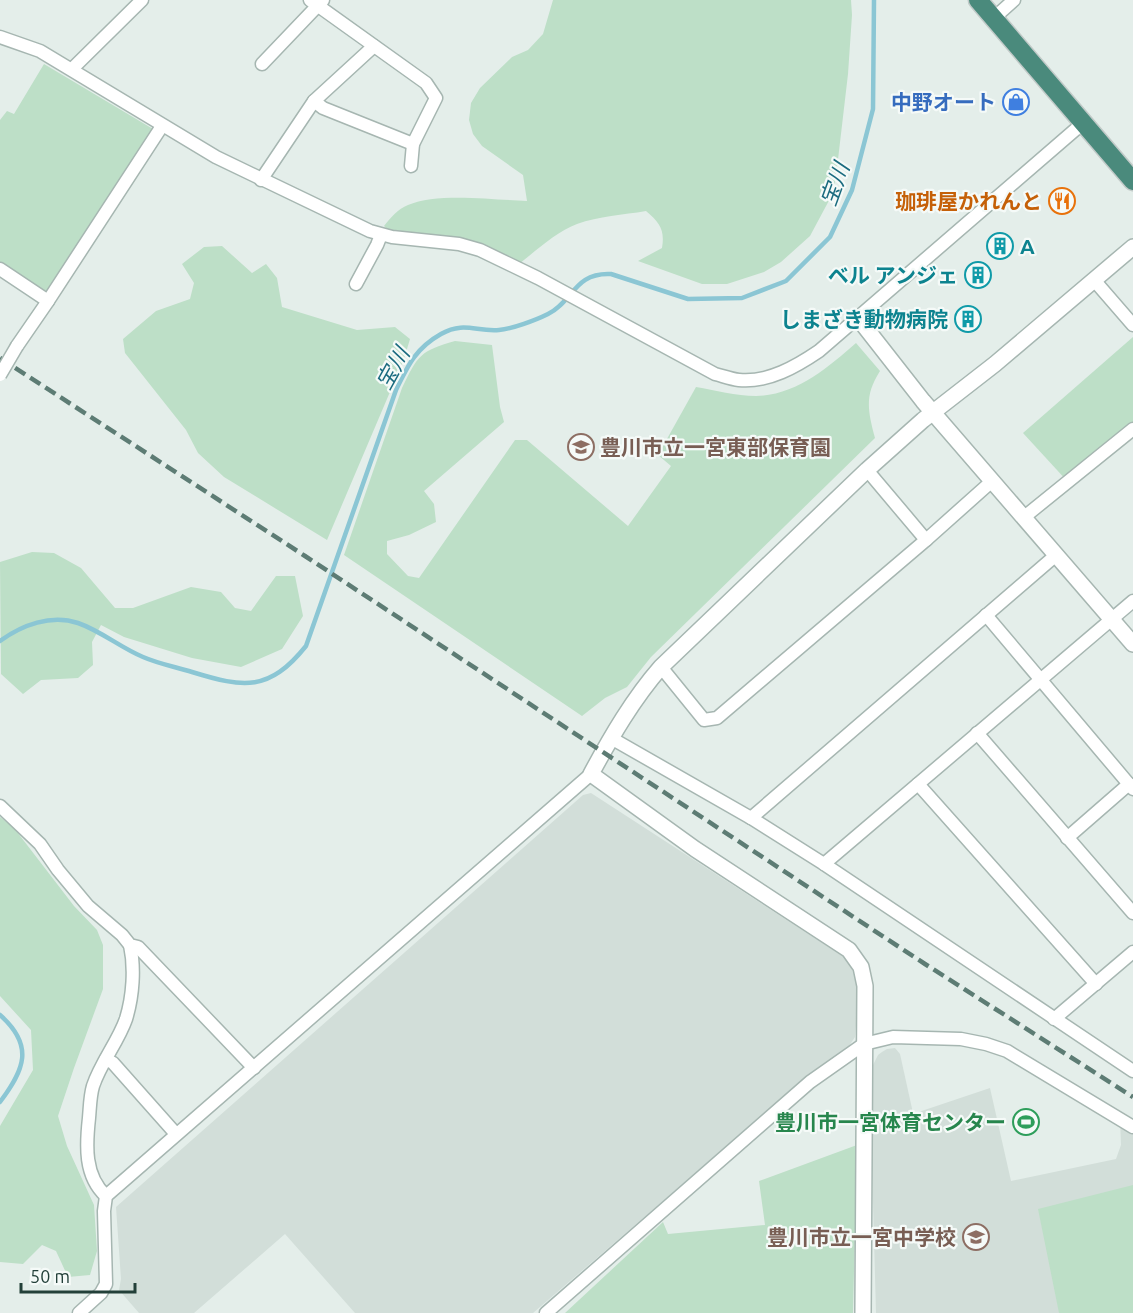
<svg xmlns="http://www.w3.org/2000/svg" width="1133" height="1313" viewBox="0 0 1133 1313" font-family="Ubuntu,'Noto Sans JP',sans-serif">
	<rect width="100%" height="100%" fill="#e4eeea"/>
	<g fill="#d2ded9">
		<path d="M591 793 847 959 857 980 859 992 855 1037 849 1046 841 1054 802 1081 533 1313H355L285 1234 194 1313H139L119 1290 121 1279 116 1207 583 795Z"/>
		<path d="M895 1048 900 1054 913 1113 871 1126 872 1067 878 1055 882 1052 887 1049Z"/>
		<path d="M990 1088 1011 1181 1116 1159 1121 1145 1120 1119 1133 1128V1313H876L871 1128Z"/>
	</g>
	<g fill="#bddfc7">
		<path d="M553 0H851L852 15 848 74 837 168 833 193 810 236 781 262 764 272 727 284H702L638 261 662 248C665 230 660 223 646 211 623 215 599 216 577 224 556 232 537 250 519 264L497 251 476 244 390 232 384 226C390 218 398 209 408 205 437 192 495 200 527 201L523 175 482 146 473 134 469 120 471 103 480 88 512 57 528 50 543 34Z"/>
		<path d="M44 64 153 129 47 290 43 291 0 262V120L7 111 14 114Z"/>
		<path d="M222 246 252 273 266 264 277 278 282 307 357 330 395 327 410 339 404 359 327 540 224 477 198 453 186 430 125 353 123 339 156 311 190 299 194 283 182 264 204 247Z"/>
		<path d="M1133 337V422L1068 482 1023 433Z"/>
		<path d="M455 341 492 345 500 407 504 422 424 491 434 504 436 522 409 535 387 541V554L408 576 419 578 515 440H527L628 526 671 466 658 455 696 387C715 390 736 396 756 396 797 395 827 368 856 343L880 371C864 396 868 411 875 438L651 657 627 687 605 698 582 716 344 555 402 388C418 355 420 351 455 341Z"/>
		<path d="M32 552 54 553 81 568 115 608H133L191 587 221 592 235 608 251 611 276 576H295L303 616 282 649 241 667 192 658 124 637 101 625 92 642 93 665 78 678 41 680 23 694 1 674 0 562Z"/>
		<path d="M0 817 14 828 74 906 97 930 103 945V989L74 1068 58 1116 67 1146 94 1205 97 1251 90 1275 68 1277 56 1251 42 1245 23 1264 0 1262V1126L33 1070 31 1030 0 996Z"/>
		<path d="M857 1145 853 1313H565L663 1222 668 1234 765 1225 759 1181Z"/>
		<path d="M1133 1185V1313H1059L1038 1209Z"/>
	</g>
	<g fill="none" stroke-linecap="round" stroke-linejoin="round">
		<g stroke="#8bc6d4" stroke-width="4.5">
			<path d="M0 641C22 625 51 614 78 623 101 631 121 648 143 657 159 664 176 667 192 672 244 688 269 692 306 646L396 390C408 365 416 348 441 334 464 321 476 332 499 330 512 329 536 320 548 314 573 302 574 272 611 274L688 299 742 298 786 281 830 237 852 190 873 109 874 0"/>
			<path d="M0 1015C35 1046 24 1070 0 1102"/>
		</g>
		<defs>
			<g id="minor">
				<path d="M310 0 426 83 436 98 413 144 411 166"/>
				<path d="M994 18 1014 0"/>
				<path d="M0 37 40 51 216 157 370 231 392 237 459 244 480 250 538 278 715 374C723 376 731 379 739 380 768 383 797 366 819 351L1083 123"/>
				<path d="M262 64 323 0"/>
				<path d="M72 69 142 0"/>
				<path d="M314 101 323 108 413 144"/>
				<path d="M261 180 314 101 374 46"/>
				<path d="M0 269 48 301 17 346"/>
				<path d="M1094 280 1133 325"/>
				<path d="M356 284 377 245 381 235"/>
				<path d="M48 301 162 126"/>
				<path d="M867 470 926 540"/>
				<path d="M1023 518 1133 429"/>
				<path d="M986 615 1133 789"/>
				<path d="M661 667 704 720 717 718 926 540 991 482"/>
				<path d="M977 733 1133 913"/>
				<path d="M611 738 751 818 824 864 1133 1071"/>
				<path d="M918 784 1096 984"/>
				<path d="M0 806 40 844 58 870 88 906 122 935 130 945 138 947 254 1068"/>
				<path d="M751 818 1055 556"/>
				<path d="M1067 838 1129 784"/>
				<path d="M824 864 1133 601"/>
				<path d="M1054 1019 1133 952"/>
				<path d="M106 1059 113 1063 176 1134"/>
				<path d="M106 1196C84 1176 86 1145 89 1118 90 1107 90 1096 93 1086 101 1062 118 1042 126 1019 133 996 135 968 130 945"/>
				<path d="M79 1313 101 1293 106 1284 104 1211 106 1196 591 774"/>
				<path d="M546 1313 810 1082 864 1044 893 1037 961 1039 986 1044 1007 1051 1133 1127"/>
			</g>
			<g id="tertiary">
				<path d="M858 318 923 401 1133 644"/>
				<path d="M863 1313 865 986 861 967 849 950 695 849 591 774C611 737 633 699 661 667L867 470 923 420 995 364 1133 247"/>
			</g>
			<path id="trunk" d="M978 0 1133 181"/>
		</defs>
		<use href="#minor" stroke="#a6b6b1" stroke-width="15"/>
		<use href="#tertiary" stroke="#a6b6b1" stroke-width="18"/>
		<use href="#trunk" stroke="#c1cac8" stroke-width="21"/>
		<use href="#minor" stroke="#fff" stroke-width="12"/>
		<use href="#tertiary" stroke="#fff" stroke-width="15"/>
		<use href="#trunk" stroke="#4a8a7c" stroke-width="18"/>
		<path stroke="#5d7c74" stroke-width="4.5" stroke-dasharray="12 6" stroke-linecap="butt" d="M0 358 305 556 925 964 1133 1097"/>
		<defs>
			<path id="minor-bridge" d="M0 375 17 346"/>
		</defs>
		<use href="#minor-bridge" stroke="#a6b6b1" stroke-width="15" stroke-linecap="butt"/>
		<use href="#minor-bridge" stroke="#fff" stroke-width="12"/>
	</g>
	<defs>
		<symbol id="shop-ring" viewBox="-11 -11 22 22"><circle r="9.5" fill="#f5faf8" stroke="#3f7fe0" stroke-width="1.5"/><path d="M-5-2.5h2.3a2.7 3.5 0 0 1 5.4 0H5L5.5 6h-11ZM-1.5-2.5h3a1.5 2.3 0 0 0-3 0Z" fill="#3f7fe0"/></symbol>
		<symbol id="restaurant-ring" viewBox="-11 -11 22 22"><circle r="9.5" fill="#f5faf8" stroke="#e8710a" stroke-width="1.5"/><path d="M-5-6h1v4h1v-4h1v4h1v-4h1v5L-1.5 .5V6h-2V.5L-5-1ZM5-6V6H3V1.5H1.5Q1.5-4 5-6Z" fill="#e8710a"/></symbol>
		<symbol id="building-ring" viewBox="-11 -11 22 22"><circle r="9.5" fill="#f5faf8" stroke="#0f9aa8" stroke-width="1.5"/><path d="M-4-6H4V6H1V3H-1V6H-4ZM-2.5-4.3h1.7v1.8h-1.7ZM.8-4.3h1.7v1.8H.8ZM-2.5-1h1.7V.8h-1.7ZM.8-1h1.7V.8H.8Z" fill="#0f9aa8"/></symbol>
		<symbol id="school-ring" viewBox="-11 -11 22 22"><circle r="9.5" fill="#f5faf8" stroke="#8d6e63" stroke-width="1.5"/><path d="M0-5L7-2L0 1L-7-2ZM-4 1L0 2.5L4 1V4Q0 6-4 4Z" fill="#8d6e63"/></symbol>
		<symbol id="stadium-ring" viewBox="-11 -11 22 22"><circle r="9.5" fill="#f5faf8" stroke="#2e9e5b" stroke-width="1.5"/><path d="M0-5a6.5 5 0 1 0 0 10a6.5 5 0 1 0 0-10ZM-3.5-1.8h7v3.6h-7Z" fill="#2e9e5b"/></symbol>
	</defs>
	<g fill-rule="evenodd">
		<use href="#shop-ring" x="1001" y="87" width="30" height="30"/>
		<use href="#restaurant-ring" x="1047" y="186" width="30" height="30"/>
		<use href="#building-ring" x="985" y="231" width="30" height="30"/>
		<use href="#building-ring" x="963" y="260" width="30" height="30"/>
		<use href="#building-ring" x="953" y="304" width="30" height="30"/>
		<use href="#school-ring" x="566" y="432" width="30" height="30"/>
		<use href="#stadium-ring" x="1011" y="1107" width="30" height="30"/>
		<use href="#school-ring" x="961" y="1222" width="30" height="30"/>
	</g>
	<g text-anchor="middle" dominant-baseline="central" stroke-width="4.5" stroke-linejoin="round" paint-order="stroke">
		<g font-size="21" font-weight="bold" fill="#366cbe" stroke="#f5faf8" text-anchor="end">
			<text x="996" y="102">中野オート</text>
		</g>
		<g font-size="21" font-weight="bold" fill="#c56008" stroke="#f5faf8" text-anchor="end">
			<text x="1042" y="201">珈琲屋かれんと</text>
		</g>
		<g font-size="21" font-weight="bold" fill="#0d838f" stroke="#f5faf8" text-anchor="end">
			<text x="1020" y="246" text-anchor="start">A</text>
			<text x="958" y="275">ベル アンジェ</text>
			<text x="948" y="319">しまざき動物病院</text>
		</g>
		<g font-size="21" font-weight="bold" fill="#785e54" stroke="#f5faf8" text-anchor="start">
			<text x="600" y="447">豊川市立一宮東部保育園</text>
			<text x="956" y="1237" text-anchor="end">豊川市立一宮中学校</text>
		</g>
		<g font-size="21" font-weight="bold" fill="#27864d" stroke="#f5faf8" text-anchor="end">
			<text x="1006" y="1122">豊川市一宮体育センター</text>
		</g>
		<g font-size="22" font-style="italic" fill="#1a6b7f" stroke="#f5faf8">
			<text transform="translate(834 184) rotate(-70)">宝川</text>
			<text transform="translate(392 368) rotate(-61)">宝川</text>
		</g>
	</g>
	<path d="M21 1283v9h114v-9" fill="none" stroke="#234039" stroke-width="3"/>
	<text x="30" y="1283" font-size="18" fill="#234039" stroke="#f5faf8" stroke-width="4.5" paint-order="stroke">50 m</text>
</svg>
